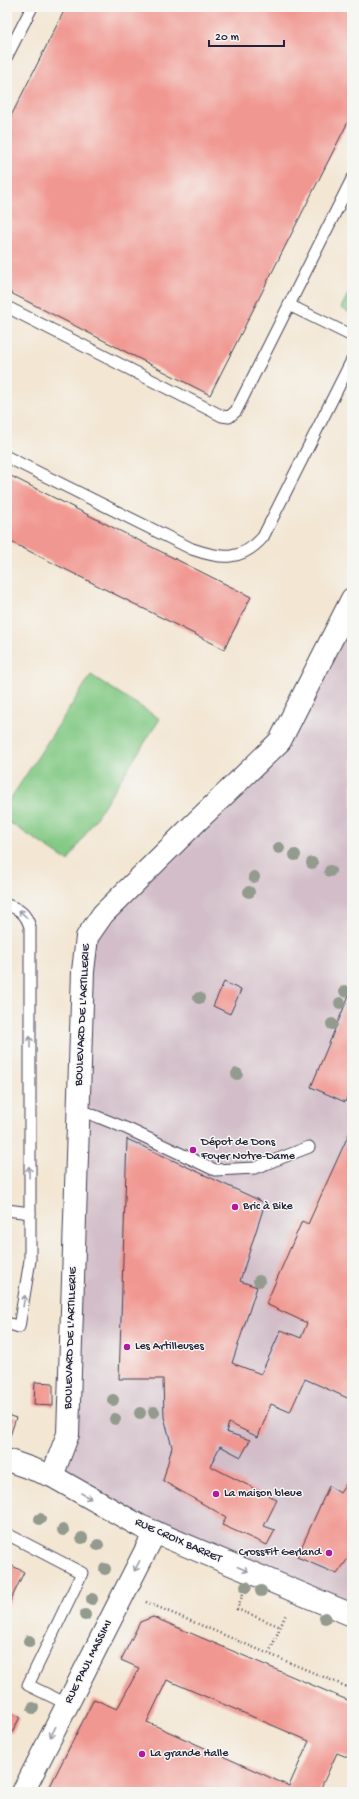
<svg xmlns="http://www.w3.org/2000/svg" width="359" height="1799" viewBox="0 0 359 1799" font-family="'Gochi Hand',sans-serif">
	<rect width="100%" height="100%" fill="#f6f6f2"/>
	<filter id="ink" filterUnits="userSpaceOnUse"><feTurbulence type="fractalNoise" baseFrequency=".025" numOctaves="2"/><feDisplacementMap in="SourceGraphic" scale="8" xChannelSelector="R" yChannelSelector="G"/><feConvolveMatrix kernelMatrix="1 2 1 2 8 2 1 2 1" color-interpolation-filters="sRGB"/></filter>
	<filter id="wash" filterUnits="userSpaceOnUse"><feTurbulence type="fractalNoise" baseFrequency=".012" numOctaves="4" result="noise"/><feDisplacementMap in="SourceGraphic" scale="16" xChannelSelector="R" yChannelSelector="G"/><feGaussianBlur stdDeviation="0.9" result="paint"/><feColorMatrix in="noise" values="0 0 0 0 0 0 0 0 0 0 0 0 0 0 0 0 0 1.4 0 .05"/><feComposite in="paint" operator="in"/></filter>
	<g filter="url(#wash)">
		<rect width="100%" height="100%" fill="#f3e6d3"/>
		<path fill="#d2bdc8" d="M335 633 352 641V1615L52 1476 68 1434 87 937 280 741Z"/>
		<g fill="#82c984" stroke="#527660">
			<path d="M352 286V314L341 308Z"/>
			<path d="M91 675 160 719 68 861 7 821V804Z"/>
		</g>
		<g id="blocks">
			<g fill="#f19791" fill-rule="evenodd">
				<path d="M66 7H352V114L210 395 7 291V124Z"/>
				<path d="M7 474 251 597 224 649 7 540Z"/>
				<path d="M224 982 241 990 230 1014 213 1006Z"/>
				<path d="M352 988V1086L345 1102 311 1087Z"/>
				<path d="M352 1127V1400L305 1379 290 1412 271 1404 258 1437 229 1423 226 1432 250 1440 241 1457 220 1446 210 1466 277 1500 264 1526 275 1530 267 1545 222 1525 226 1517 163 1481 172 1447 164 1417 163 1379H119L127 1139 265 1203 240 1281 257 1287 232 1363 261 1374 281 1330 301 1338 307 1323 266 1304 302 1221 308 1224Z"/>
				<path d="M35 1382 53 1383V1406L34 1405Z"/>
				<path d="M7 1415 16 1418 10 1436 7 1435Z"/>
				<path d="M352 1475V1553L337 1574 297 1557 329 1486 340 1493Z"/>
				<path d="M7 1563 24 1572 7 1608Z"/>
				<path d="M153 1617 352 1702V1759L337 1753 319 1792H47L94 1699 117 1709 139 1668 121 1660 140 1622ZM167 1680 309 1741 289 1786 147 1722Z"/>
				<path d="M9 1712 20 1717 12 1733 7 1730V1716Z"/>
			</g>
		</g>
	</g>
	<g filter="url(#ink)">
		<use href="#blocks" fill-opacity="0" stroke="#413f52" stroke-width="1"/>
		<g fill="none" stroke-linecap="round" stroke-linejoin="round">
			<defs>
				<g id="service">
					<path d="M7 56 32 7"/>
					<path d="M289 305 352 336"/>
					<path d="M7 307 222 416 229 417 236 411 352 179"/>
					<path d="M7 457 192 549C221 559 241 562 263 537L352 360"/>
					<path d="M7 905C20 909 26 914 30 927V1260L19 1327 7 1323"/>
					<path d="M78 1109 128 1129 215 1170 255 1168 309 1147"/>
					<path d="M7 1210 30 1213"/>
					<path d="M7 1534 82 1573 28 1685 67 1704"/>
				</g>
				<g id="minor">
					<path d="M52 1476 68 1434 83 971 87 937 103 914 192 826 280 741 352 599"/>
					<path d="M23 1792 155 1532"/>
				</g>
				<path id="tertiary" d="M7 1460 52 1476 140 1526 352 1615"/>
			</defs>
			<use href="#service" stroke="#413f52" stroke-width="13"/>
			<use href="#minor" stroke="#413f52" stroke-width="24"/>
			<use href="#tertiary" stroke="#413f52" stroke-width="24"/>
			<g stroke="#413f52" stroke-width="2.5" stroke-dasharray="1 3" stroke-linecap="butt">
				<path d="M243 1594 237 1609 281 1627"/>
				<path d="M146 1602 352 1689"/>
				<path d="M269 1653 286 1614"/>
			</g>
			<use href="#service" stroke="#fff" stroke-width="11"/>
			<use href="#minor" stroke="#fff" stroke-width="22"/>
			<use href="#tertiary" stroke="#fff" stroke-width="22"/>
		</g>
		<g fill="#939a8e">
			<circle cx="279" cy="848" r="6"/>
			<circle cx="295" cy="855" r="6"/>
			<circle cx="312" cy="863" r="6"/>
			<circle cx="330" cy="871" r="6"/>
			<circle cx="254" cy="877" r="6"/>
			<circle cx="249" cy="892" r="6"/>
			<circle cx="345" cy="991" r="6"/>
			<circle cx="199" cy="998" r="6"/>
			<circle cx="340" cy="1003" r="6"/>
			<circle cx="332" cy="1024" r="6"/>
			<circle cx="237" cy="1074" r="6"/>
			<circle cx="259" cy="1281" r="6"/>
			<circle cx="113" cy="1400" r="6"/>
			<circle cx="154" cy="1412" r="6"/>
			<circle cx="140" cy="1413" r="6"/>
			<circle cx="115" cy="1419" r="6"/>
			<circle cx="40" cy="1519" r="6"/>
			<circle cx="63" cy="1530" r="6"/>
			<circle cx="82" cy="1538" r="6"/>
			<circle cx="98" cy="1545" r="6"/>
			<circle cx="105" cy="1569" r="6"/>
			<circle cx="246" cy="1587" r="6"/>
			<circle cx="261" cy="1591" r="6"/>
			<circle cx="92" cy="1599" r="6"/>
			<circle cx="85" cy="1615" r="6"/>
			<circle cx="325" cy="1618" r="6"/>
			<circle cx="29" cy="1641" r="6"/>
			<circle cx="33" cy="1708" r="6"/>
		</g>
		<defs><path id="oneway-shaft" d="M-6 0H5M1.5-3L5.5 0L1.5 3" fill="none" stroke-width="1.6" stroke-linecap="round" stroke-linejoin="round"/></defs>
		<g stroke="#9c9ca7">
			<use href="#oneway-shaft" transform="translate(23 914) rotate(-134)"/>
			<use href="#oneway-shaft" transform="translate(30 1042) rotate(-90)"/>
			<use href="#oneway-shaft" transform="translate(29 1172) rotate(-91)"/>
			<use href="#oneway-shaft" transform="translate(24 1301) rotate(-81)"/>
			<use href="#oneway-shaft" transform="translate(86 1496) rotate(30)"/>
			<use href="#oneway-shaft" transform="translate(137 1566) rotate(117)"/>
			<use href="#oneway-shaft" transform="translate(243 1569) rotate(23)"/>
			<use href="#oneway-shaft" transform="translate(53 1732) rotate(117)"/>
		</g>
	</g>
	<g fill="#b5179e" stroke="#f6f6f2" stroke-width="1.5">
		<circle cx="193" cy="1150" r="4"/>
		<circle cx="235" cy="1207" r="4"/>
		<circle cx="127" cy="1347" r="4"/>
		<circle cx="216" cy="1494" r="4"/>
		<circle cx="329" cy="1553" r="4"/>
		<circle cx="142" cy="1754" r="4"/>
	</g>
	<g text-anchor="middle" dominant-baseline="central" stroke-width="3" stroke-linejoin="round" paint-order="stroke">
		<g font-size="12" fill="#22223b" stroke="#f6f6f2">
			<text transform="translate(83 1015) rotate(-87)">BOULEVARD DE L'ARTILLERIE</text>
			<text transform="translate(71 1338) rotate(-88)">BOULEVARD DE L'ARTILLERIE</text>
			<text transform="translate(178 1541) rotate(24)">RUE CROIX BARRET</text>
			<text transform="translate(89 1662) rotate(-63)">RUE PAUL MASSIMI</text>
		</g>
		<g font-size="12" fill="#22223b" stroke="#f6f6f2" text-anchor="start">
			<text x="201" y="1143">Dépot de Dons<tspan x="201" dy="14">Foyer Notre-Dame</tspan></text>
			<text x="243" y="1207">Bric à Bike</text>
			<text x="135" y="1347">Les Artilleuses</text>
			<text x="224" y="1494">La maison bleue</text>
			<text x="321" y="1553" text-anchor="end">CrossFit Gerland</text>
			<text x="150" y="1754">La grande Halle</text>
		</g>
	</g>
	<rect width="359" height="1799" fill="none" stroke="#f6f6f2" stroke-width="24"/>
	<path d="M209 40v6h75v-6" fill="none" stroke="#22223b" stroke-width="2"/>
	<text x="215" y="40" font-size="12" fill="#22223b" stroke="#f6f6f2" stroke-width="3" paint-order="stroke">20 m</text>
</svg>
